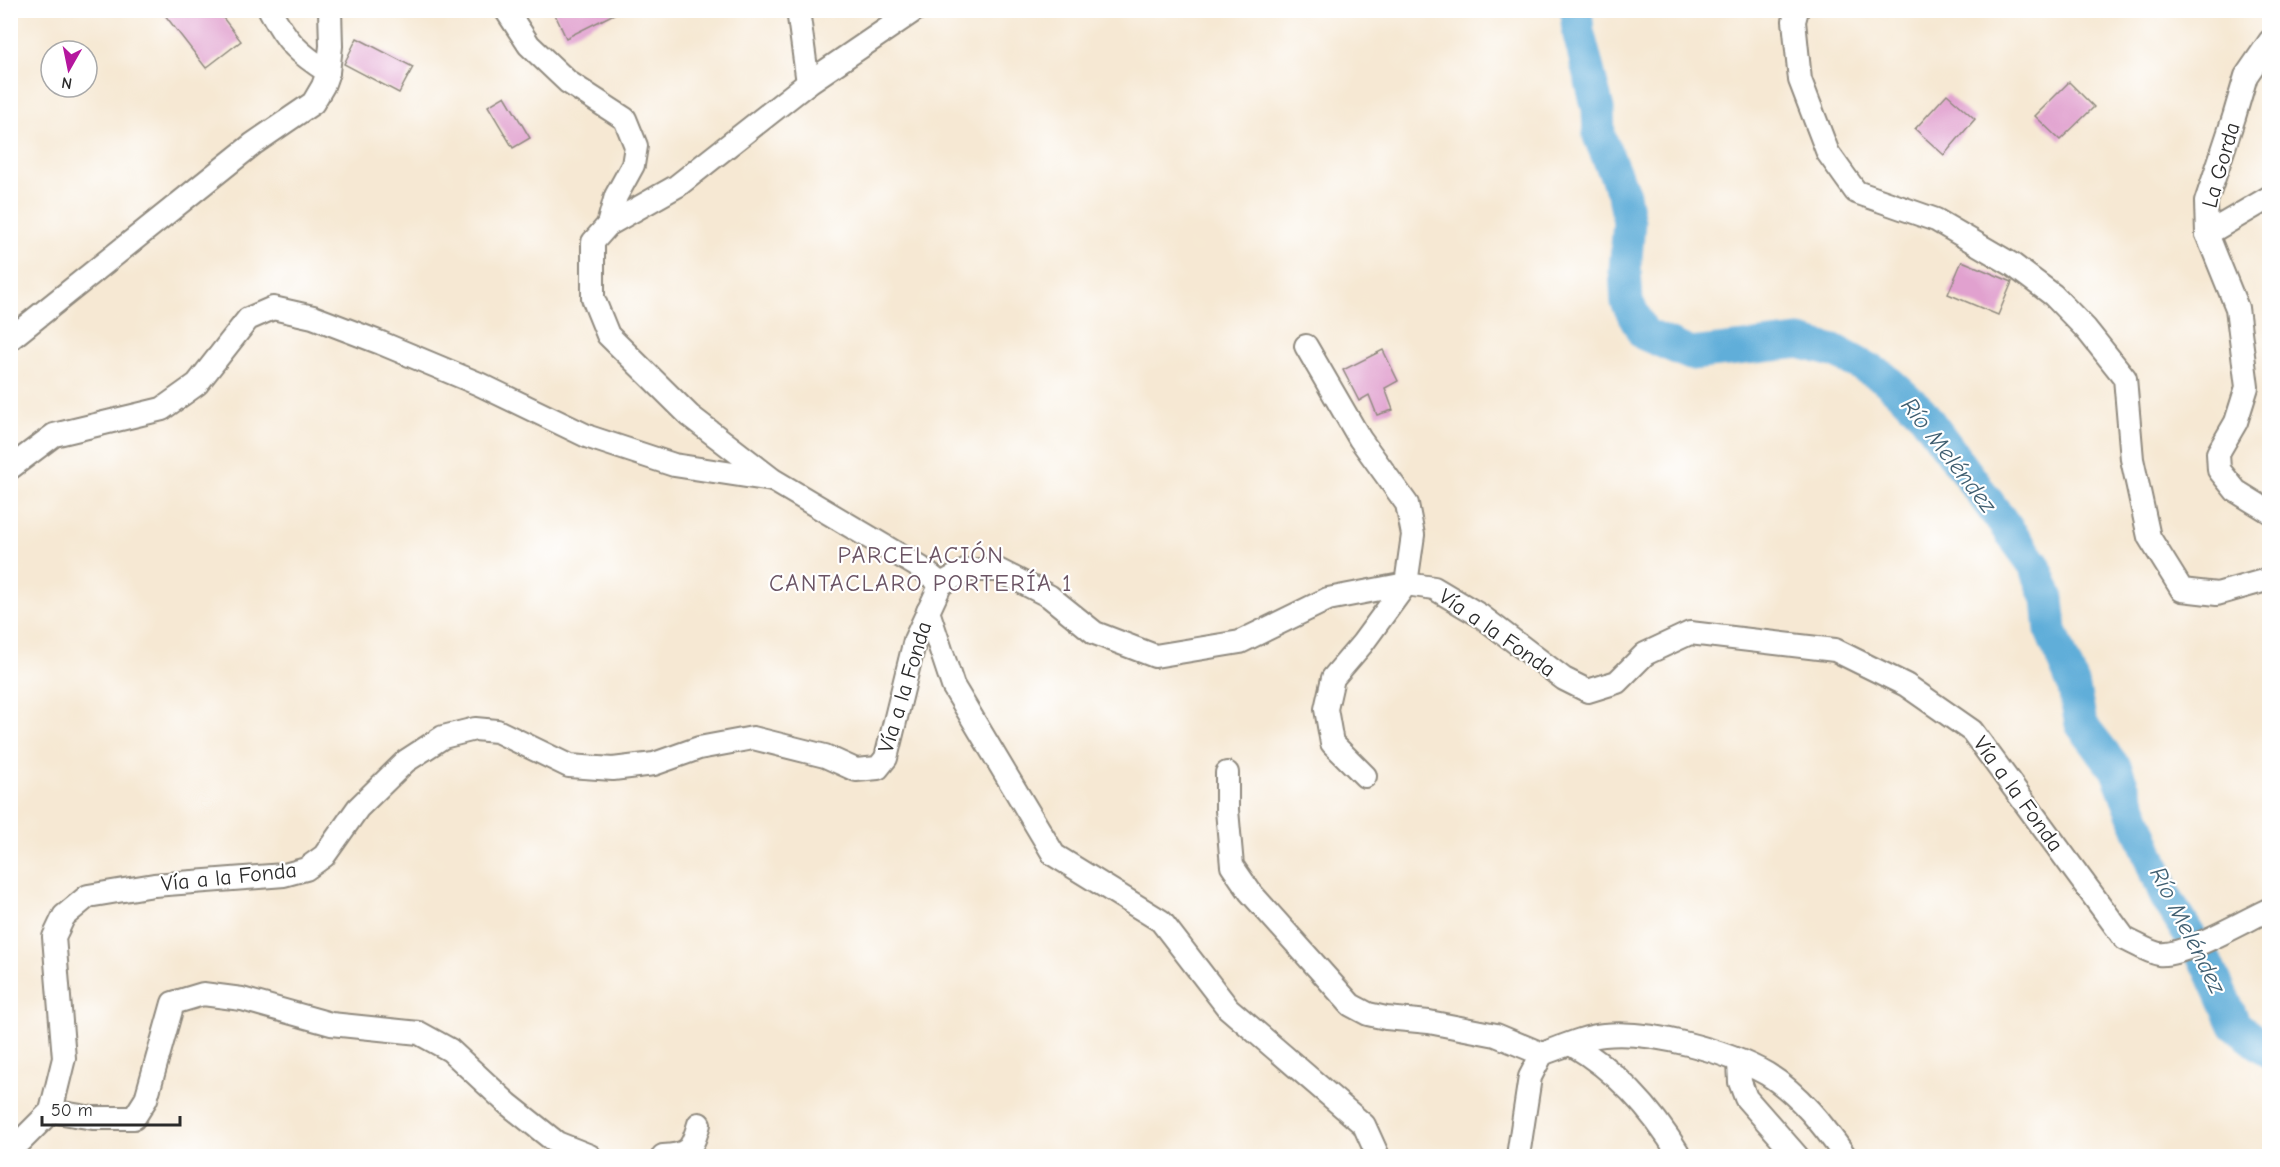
<svg xmlns="http://www.w3.org/2000/svg" width="2280" height="1167" viewBox="0 0 2280 1167" font-family="'Comic Neue',sans-serif">
	<rect width="100%" height="100%" fill="#fff"/>
	<filter id="ink" filterUnits="userSpaceOnUse"><feTurbulence type="fractalNoise" baseFrequency=".0167" numOctaves="2"/><feDisplacementMap in="SourceGraphic" scale="12" xChannelSelector="R" yChannelSelector="G"/><feConvolveMatrix kernelMatrix="1 2 1 2 8 2 1 2 1" color-interpolation-filters="sRGB"/></filter>
	<filter id="wash" filterUnits="userSpaceOnUse"><feTurbulence type="fractalNoise" baseFrequency=".008" numOctaves="4" result="noise"/><feDisplacementMap in="SourceGraphic" scale="24" xChannelSelector="R" yChannelSelector="G"/><feGaussianBlur stdDeviation="1.35" result="paint"/><feColorMatrix in="noise" values="0 0 0 0 0 0 0 0 0 0 0 0 0 0 0 0 0 1.4 0 .05"/><feComposite in="paint" operator="in"/></filter>
	<g filter="url(#wash)">
		<rect width="100%" height="100%" fill="#f6e8d3"/>
		<g fill="none" stroke-linecap="round" stroke-linejoin="round">
			<path stroke="#60aed9" stroke-width="33" d="M1576 10 1578 31 1598 109 1599 136 1624 195 1629 222 1625 270 1627 302 1644 334 1691 354 1800 342 1837 352 1883 377 1921 411 2035 566 2048 599 2051 631 2073 684 2081 724 2116 769 2166 897 2210 969 2235 1025 2270 1052"/>
		</g>
		<g id="blocks">
			<g fill="#e1a1cf">
				<path d="M161 10H217L241 41 206 68Z"/>
				<path d="M553 10H622L566 38Z"/>
				<path d="M357 38 413 67 399 93 344 64Z"/>
				<path d="M2069 82 2094 107 2060 140 2035 116Z"/>
				<path d="M1947 94 1975 119 1944 155 1915 129Z"/>
				<path d="M505 96 530 138 513 148 488 106Z"/>
				<path d="M1962 261 2012 282 1998 315 1948 294Z"/>
				<path d="M1383 350 1398 381 1385 388 1393 410 1377 415 1369 395 1359 401 1343 370Z"/>
			</g>
		</g>
	</g>
	<g filter="url(#ink)">
		<use href="#blocks" fill-opacity="0" stroke="#908a7f" stroke-width="1.5"/>
		<g fill="none" stroke-linecap="round" stroke-linejoin="round">
			<defs>
				<g id="minor">
					<path d="M270 10C287 42 298 53 328 72"/>
					<path d="M506 10 529 45 568 82 625 119 636 146 633 165 616 196 608 225"/>
					<path d="M798 10 808 83"/>
					<path d="M915 10 808 83 677 186 608 225 593 242V298L608 335 690 416 773 480 921 568 941 584"/>
					<path d="M1797 10 1794 21 1800 80 1828 153 1856 192 1936 220 2013 265 2053 295 2086 329 2125 378 2132 459 2149 537 2182 590 2217 594 2270 579"/>
					<path d="M2270 41 2246 76 2234 117 2206 202 2207 234 2237 308 2247 387 2236 422 2218 453 2219 470 2236 491 2270 512"/>
					<path d="M2207 234 2270 197"/>
					<path d="M10 339 253 144 313 103 323 86 328 72 331 46 330 10"/>
					<path d="M1306 346 1360 439 1407 504 1413 535 1406 584 1362 644 1333 678 1326 709 1332 743 1365 776"/>
					<path d="M10 468 54 435 162 409 197 384 248 319 273 308 313 317 381 343 479 384 589 437 674 465 772 480"/>
					<path d="M928 611 953 686 1054 855 1161 921 1228 1008 1364 1125 1378 1156"/>
					<path d="M1227 773V810L1232 866 1250 892 1351 1005 1368 1014 1386 1018 1429 1022 1496 1035 1542 1054"/>
					<path d="M1571 1044C1617 1071 1653 1111 1680 1156"/>
					<path d="M1739 1062 1740 1082 1746 1098 1797 1156"/>
					<path d="M51 1111 93 1118H134L146 1099 173 1003 203 994 242 999 331 1024 419 1033 450 1050 508 1104 557 1143 590 1156"/>
					<path d="M10 1148 21 1141 51 1111 64 1058 54 937 64 916 88 896 154 885 284 875 306 869 324 856 358 808 406 761 443 737 475 729 497 731 569 766 613 769 654 764 699 748 753 738 825 756 856 770 878 768 886 758 915 640 941 584 967 570H998L1049 596 1095 633 1155 656 1240 642 1328 599 1406 584 1434 588 1481 616 1564 679 1588 691 1617 682 1645 654 1690 633 1835 650 1906 685 1972 731 2125 939C2135 943 2148 952 2159 954 2183 957 2246 920 2270 909"/>
					<path d="M663 1156C690 1155 692 1148 699 1124"/>
					<path d="M1518 1156 1530 1077 1542 1054C1562 1047 1583 1037 1604 1035 1650 1030 1727 1051 1767 1074 1799 1094 1824 1126 1845 1156"/>
				</g>
			</defs>
			<use href="#minor" stroke="#908a7f" stroke-width="26"/>
			<use href="#minor" stroke="#fff" stroke-width="22"/>
		</g>
	</g>
	<g text-anchor="middle" dominant-baseline="central" stroke-width="4.5" stroke-linejoin="round" paint-order="stroke">
		<g font-size="22" fill="#2b2b2b" stroke="#fff">
			<text transform="translate(2221 165) rotate(-74)">La Gorda</text>
			<text transform="translate(1497 633) rotate(35)">Vía a la Fonda</text>
			<text transform="translate(905 687) rotate(-73)">Vía a la Fonda</text>
			<text transform="translate(2018 794) rotate(54)">Vía a la Fonda</text>
			<text transform="translate(229 877) rotate(-6)">Vía a la Fonda</text>
		</g>
		<g font-size="24" font-style="italic" fill="#405f71" stroke="#fff">
			<text transform="translate(1949 455) rotate(52)">Río Meléndez</text>
			<text transform="translate(2188 930) rotate(63)">Río Meléndez</text>
		</g>
		<g font-size="24" letter-spacing="1.5" fill="#6b5464" stroke="#fff">
			<text x="921" y="555">PARCELACIÓN<tspan x="921" dy="28">CANTACLARO PORTERÍA 1</tspan></text>
		</g>
	</g>
	<rect width="2280" height="1167" fill="none" stroke="#fff" stroke-width="36"/>
	<g transform="translate(69 69) rotate(189)"><circle r="28" fill="#ffffff" stroke="#aaaaaa" stroke-width="1.5"/>
	<path d="M0-4.5L10 22L0 15L-10 22Z" fill="#b5179e"/>
	<text y="-9" font-size="16" font-weight="bold" text-anchor="middle" fill="#2b2b2b">N</text>
	</g>
	<path d="M42 1116v9h138v-9" fill="none" stroke="#2b2b2b" stroke-width="3"/>
	<text x="51" y="1116" font-size="18" fill="#2b2b2b" stroke="#ffffff" stroke-width="4.5" paint-order="stroke">50 m</text>
</svg>
